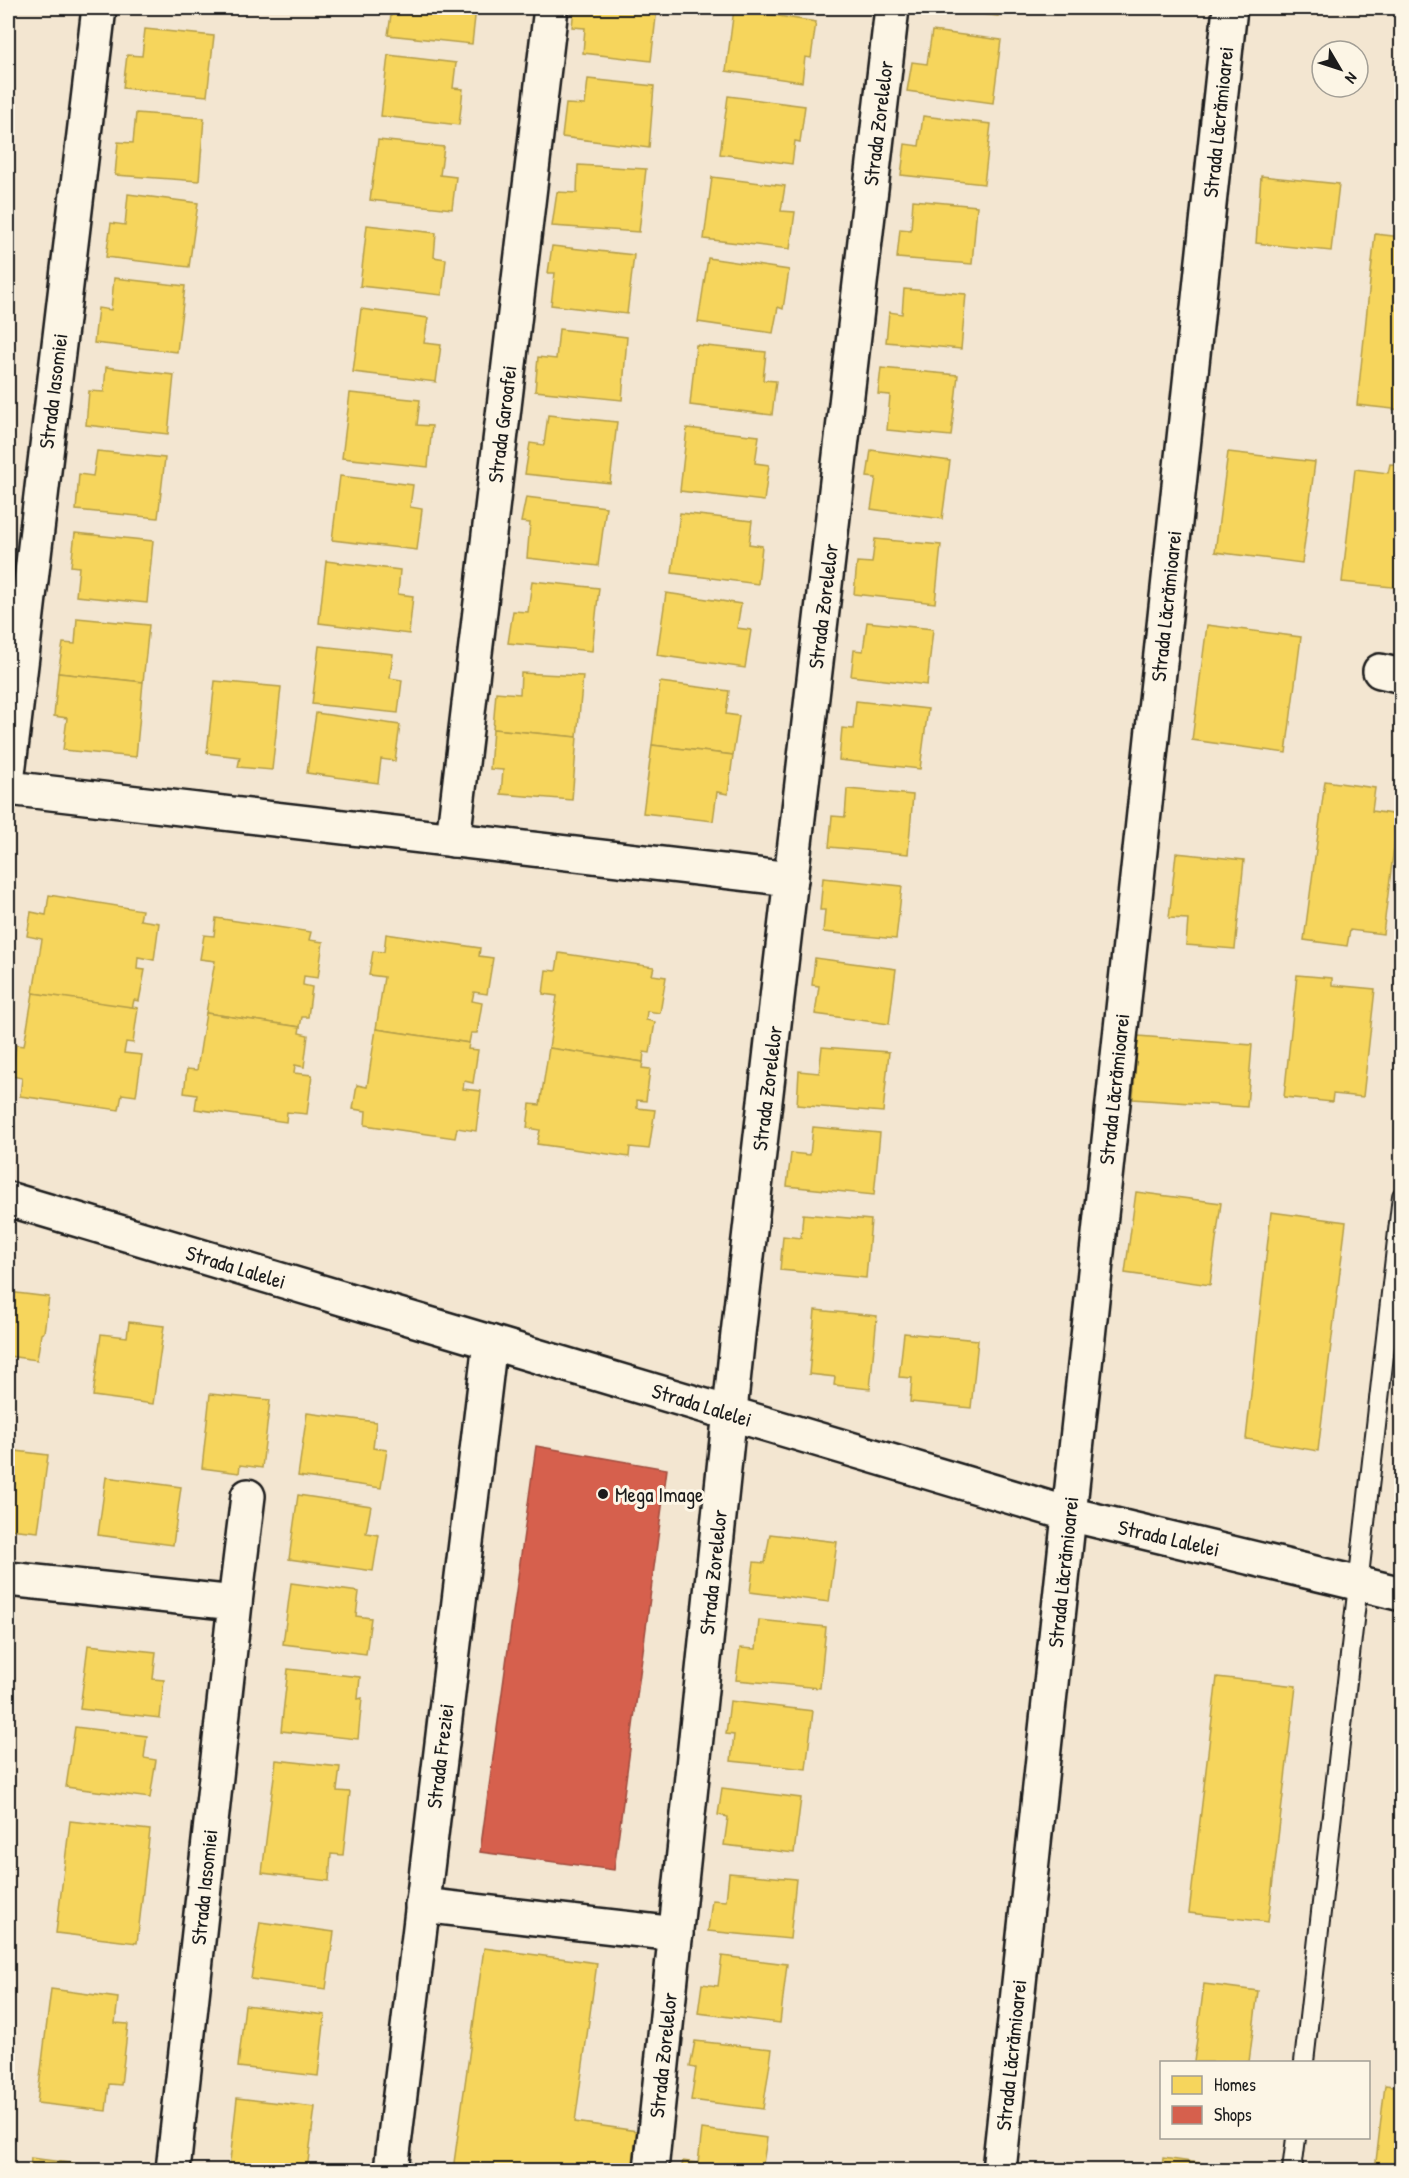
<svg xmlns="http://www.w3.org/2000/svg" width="1409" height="2178" viewBox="0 0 1409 2178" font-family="'Patrick Hand',sans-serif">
	<rect width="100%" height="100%" fill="#f3e6d1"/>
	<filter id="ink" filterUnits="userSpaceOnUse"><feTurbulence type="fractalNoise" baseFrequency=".0167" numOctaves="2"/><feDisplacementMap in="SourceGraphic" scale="12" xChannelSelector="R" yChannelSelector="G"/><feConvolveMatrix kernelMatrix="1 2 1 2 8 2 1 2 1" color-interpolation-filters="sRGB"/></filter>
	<g filter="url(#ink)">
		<g fill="#f6d55c" stroke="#b59e49" stroke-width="1.5">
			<path d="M166 8H218V12Z"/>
			<path d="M392 8H476L472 44 388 35Z"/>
			<path d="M574 8H657L651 61 583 53 585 28 572 27Z"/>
			<path d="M924 8H999L998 16Z"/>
			<path d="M734 9 816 22 811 58 805 57 802 82 726 71Z"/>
			<path d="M8 24 14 25 11 60H8Z"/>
			<path d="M145 29 214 36 207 96 123 88 127 55 142 56Z"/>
			<path d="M932 31 1001 40 993 103 907 91 912 62 927 64Z"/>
			<path d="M388 55 456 63 453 88 463 89 459 125 381 116Z"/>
			<path d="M588 79 654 86 649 148 562 137 566 104 585 105Z"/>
			<path d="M728 96 805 106 800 142 795 141 792 164 720 154Z"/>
			<path d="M136 113 204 118 199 181 115 175 118 142 133 143Z"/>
			<path d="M923 116 991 124 984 184 901 175 905 144 919 146Z"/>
			<path d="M1402 127V186L1396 185Z"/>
			<path d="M378 140 444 147 440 175 456 177 452 209 370 200Z"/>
			<path d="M578 165 646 169 639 232 552 226 557 192 577 193Z"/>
			<path d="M1261 176 1339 184 1331 251 1256 243Z"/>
			<path d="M712 177 785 186 781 211 795 212 790 249 704 239Z"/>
			<path d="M128 194 198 203 189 267 106 257 111 223 125 225Z"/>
			<path d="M913 200 977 206 972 264 897 258 900 229 911 230Z"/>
			<path d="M367 225 436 233 434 257 446 259 442 295 360 286Z"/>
			<path d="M1375 234 1402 237V410L1357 405Z"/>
			<path d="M552 246 634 255 627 314 551 305 555 273H548Z"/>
			<path d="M708 258 789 270 783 309 778 307 773 333 698 322Z"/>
			<path d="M114 278 185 286 177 352 94 343 98 308 111 310Z"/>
			<path d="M904 289 966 294 961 349 886 342 889 312 902 314Z"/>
			<path d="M361 309 428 318 424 343 441 345 436 382 353 372Z"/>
			<path d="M559 329 627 337 622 400 535 391 538 357 556 359Z"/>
			<path d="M696 345 766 352 763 380 776 381 772 415 690 405Z"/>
			<path d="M106 367 174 375 168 434 86 425 89 391 104 392Z"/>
			<path d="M881 368 958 375 951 436 887 430 890 395 878 394Z"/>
			<path d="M350 393 420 400 417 425 432 426 428 467 342 458Z"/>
			<path d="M548 415 617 422 610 483 525 474 530 443 544 445Z"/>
			<path d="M687 428 759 436 755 463 769 465 764 501 680 491Z"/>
			<path d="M871 450 950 461 942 519 871 509 876 478 867 477Z"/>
			<path d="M97 451 165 458 158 518 76 510 79 474 93 476Z"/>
			<path d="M1228 452 1315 462 1302 563 1215 552Z"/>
			<path d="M1390 464 1402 465V588L1342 582 1355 469 1388 473Z"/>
			<path d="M340 476 413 485 410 507 422 509 417 550 332 540Z"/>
			<path d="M526 497 606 507 598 566 527 558 530 523 521 522Z"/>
			<path d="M680 513 752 521 749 544 762 546 758 584 672 573Z"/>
			<path d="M75 533 153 541 147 603 76 596 79 567 71 566Z"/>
			<path d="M875 539 941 545 935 603 854 594 857 562 872 563Z"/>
			<path d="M326 561 400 570 398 594 413 596 409 634 319 623Z"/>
			<path d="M532 581 599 588 592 651 508 643 513 611 528 612Z"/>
			<path d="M666 593 741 604 737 628 751 630 745 668 657 655Z"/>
			<path d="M77 618 149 625 143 682 58 673 63 643 75 644Z"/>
			<path d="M867 622 933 629 927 685 851 676 854 650 863 651Z"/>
			<path d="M1207 625 1301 637 1286 753 1192 740Z"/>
			<path d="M319 646 393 654 390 678 402 680 398 713 312 704Z"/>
			<path d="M58 673 143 682 136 757 63 750 67 718 54 716Z"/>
			<path d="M521 673 583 676 577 737 493 729 496 692 520 694Z"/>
			<path d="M215 681 281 687 272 770 238 767 240 757 207 753Z"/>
			<path d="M660 682 729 691 726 714 739 716 733 755 652 745Z"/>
			<path d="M856 701 928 709 920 769 839 760 842 728 853 729Z"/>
			<path d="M316 713 400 725 395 761 381 759 378 783 307 773Z"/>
			<path d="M493 729 577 737 572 800 501 794 503 770 490 769Z"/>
			<path d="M652 745 733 755 728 794 717 792 713 821 643 813Z"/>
			<path d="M1325 781 1375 788 1372 811 1398 815 1383 934 1350 930 1347 946 1304 940Z"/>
			<path d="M847 789 913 795 908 854 829 847 832 816 845 817Z"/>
			<path d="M1176 853 1244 860 1235 949 1186 945 1188 919 1169 918Z"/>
			<path d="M823 878 902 886 896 939 823 932 825 910H820Z"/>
			<path d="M49 895 142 910 140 920 159 923 154 960 138 957 137 969 145 970 139 1001 134 1000 132 1009 33 993 42 939 27 936 31 912 46 915Z"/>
			<path d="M216 918 311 932 309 940 323 942 318 978 304 976 303 985 312 987 308 1017H302L300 1027 206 1013 215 961 200 959 204 935 214 936Z"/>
			<path d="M386 934 480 948 479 956 493 958 487 994 474 992 472 1001 482 1003 477 1033H471L469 1043 376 1029 384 977 369 975 373 951 384 952Z"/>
			<path d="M559 953 654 967 652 975 666 977 660 1013 647 1011 646 1020 655 1022 650 1053 644 1052 643 1062 549 1048 557 996 543 994 546 970 556 971Z"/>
			<path d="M815 958 896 969 889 1024 815 1014 819 986 812 985Z"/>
			<path d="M1297 975 1332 978V985L1375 989 1363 1097 1333 1094 1332 1102 1284 1097Z"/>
			<path d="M33 993 138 1008 133 1043 126 1042 124 1053 142 1055 136 1096 122 1094 119 1110 20 1096 22 1078 12 1076 16 1045 24 1046Z"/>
			<path d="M206 1013 300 1027 299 1033 308 1035 304 1067 295 1065 294 1073 312 1075 307 1114 287 1112 286 1122 195 1109 197 1095 184 1093 187 1069 197 1070Z"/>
			<path d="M376 1029 469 1043 468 1049 478 1050 473 1083 464 1081 463 1089 481 1091 476 1131 457 1128 455 1138 365 1125 366 1111 353 1109 357 1085 367 1087Z"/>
			<path d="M1138 1036 1252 1045 1247 1107 1133 1099Z"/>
			<path d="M822 1047 889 1052 883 1112 797 1105 799 1071 819 1073Z"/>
			<path d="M549 1048 643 1062 642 1068 650 1069 646 1101 637 1100V1108L655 1110 649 1149 630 1147 629 1157 537 1144 540 1130 527 1128 530 1104 540 1105Z"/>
			<path d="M813 1127 880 1133 874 1195 787 1186 791 1153 810 1155Z"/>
			<path d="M1136 1192 1221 1203 1210 1285 1125 1273Z"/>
			<path d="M1271 1212 1346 1222 1318 1451 1246 1439Z"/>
			<path d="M803 1214 871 1220 866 1278 780 1270 783 1236 801 1238Z"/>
			<path d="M8 1292 49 1297 44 1332 41 1334 37 1360 8 1356Z"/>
			<path d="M815 1310 877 1316 870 1389 834 1385 835 1377 809 1374Z"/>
			<path d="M129 1322 164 1326 153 1404 93 1396 101 1334 127 1337Z"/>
			<path d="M904 1333 978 1340 971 1408 910 1402 912 1378 899 1377Z"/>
			<path d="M210 1394 270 1400 262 1468 240 1465 239 1473 202 1468Z"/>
			<path d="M307 1413 376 1422 373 1448 387 1450 381 1488 298 1476Z"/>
			<path d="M8 1450 48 1455 38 1532 8 1529Z"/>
			<path d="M106 1477 181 1487 173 1545 98 1535Z"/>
			<path d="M298 1495 371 1506 366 1533 379 1535 373 1571 289 1559Z"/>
			<path d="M770 1534 837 1542 829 1602 750 1592 754 1562 765 1563Z"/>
			<path d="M291 1583 359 1592 356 1616 371 1618 366 1654 283 1644Z"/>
			<path d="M759 1620 826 1627 820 1688 736 1680 740 1648 756 1649Z"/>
			<path d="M8 1638H13L8 1688Z"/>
			<path d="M88 1645 156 1652 153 1679 164 1680 160 1718 80 1709Z"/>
			<path d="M288 1669 360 1677 358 1699 362 1698 358 1739 281 1731Z"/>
			<path d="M1217 1677 1296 1686 1268 1922 1189 1913Z"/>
			<path d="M730 1701 813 1711 806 1769 731 1761 734 1735 726 1734Z"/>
			<path d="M75 1727 147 1736 144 1758 156 1760 150 1798 66 1787Z"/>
			<path d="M276 1760 340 1767 337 1791 350 1792 343 1855 331 1854 329 1881 262 1873Z"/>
			<path d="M722 1788 801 1798 794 1853 724 1845 728 1817 718 1815Z"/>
			<path d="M1402 1815V1867L1396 1866Z"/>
			<path d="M70 1821 150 1830 137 1943 56 1933Z"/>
			<path d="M729 1873 796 1879 790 1939 708 1931 712 1900 726 1901Z"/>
			<path d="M260 1922 334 1932 326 1989 251 1979Z"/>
			<path d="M484 1948 597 1963 575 2122 637 2131 632 2170H453Z"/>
			<path d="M722 1956 787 1964 780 2023 698 2013 702 1984 718 1986Z"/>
			<path d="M1204 1984 1258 1991 1249 2062H1194Z"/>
			<path d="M51 1989 118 1998 115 2023 128 2024 121 2085 109 2084 106 2111 37 2103Z"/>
			<path d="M245 2005 325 2015 318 2076 238 2067Z"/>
			<path d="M695 2041 772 2049 763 2109 691 2100 696 2068 690 2067Z"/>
			<path d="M1385 2085 1402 2087V2170H1375Z"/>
			<path d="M237 2098 315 2107 307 2170H229Z"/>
			<path d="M702 2129 767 2138 762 2170H681L683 2161 698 2163Z"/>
			<path d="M31 2158 100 2167 99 2170H30Z"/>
			<path d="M1163 2158 1242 2169V2170H1162Z"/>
		</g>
		<path fill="#d6604d" stroke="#9e4c3e" stroke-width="1.5" d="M536 1446 667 1469 614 1870 480 1852Z"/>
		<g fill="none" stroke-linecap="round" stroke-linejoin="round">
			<defs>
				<g id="service">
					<path d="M1304 2062 1402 1196"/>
					<path d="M1292 2170 1296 2138"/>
				</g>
				<g id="minor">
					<path d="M1380 671 1402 676"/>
					<path d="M8 774 99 8"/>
					<path d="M8 788 791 879"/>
					<path d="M453 840 551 8"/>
					<path d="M8 1199 1069 1514 1402 1594"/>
					<path d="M8 1579 235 1603 173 2170"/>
					<path d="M235 1603 248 1496"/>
					<path d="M422 1905 676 1934"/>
					<path d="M391 2170 490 1342"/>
					<path d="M651 2170 738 1334 892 8"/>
					<path d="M999 2170 1230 8"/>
				</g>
			</defs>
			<use href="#service" stroke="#1c1c1c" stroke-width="22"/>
			<use href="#minor" stroke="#1c1c1c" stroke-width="38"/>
			<use href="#service" stroke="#fcf5e5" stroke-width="18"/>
			<use href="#minor" stroke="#fcf5e5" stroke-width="33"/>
		</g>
	</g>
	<circle fill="#1c1c1c" stroke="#fcf5e5" stroke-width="2" cx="603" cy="1494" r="6"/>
	<g text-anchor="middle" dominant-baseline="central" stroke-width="6" stroke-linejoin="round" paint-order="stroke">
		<g font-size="21" fill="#1c1c1c" stroke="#fcf5e5">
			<text transform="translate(1218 122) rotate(-84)">Strada Lăcrămioarei</text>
			<text transform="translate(878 123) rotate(-83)">Strada Zorelelor</text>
			<text transform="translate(53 391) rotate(-83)">Strada Iasomiei</text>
			<text transform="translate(502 424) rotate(-83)">Strada Garoafei</text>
			<text transform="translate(823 606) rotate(-83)">Strada Zorelelor</text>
			<text transform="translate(1166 606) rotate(-84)">Strada Lăcrămioarei</text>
			<text transform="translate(767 1088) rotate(-83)">Strada Zorelelor</text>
			<text transform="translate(1114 1089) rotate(-84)">Strada Lăcrămioarei</text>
			<text transform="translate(236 1267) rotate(17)">Strada Lalelei</text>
			<text transform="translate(702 1405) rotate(17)">Strada Lalelei</text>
			<text transform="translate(1169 1538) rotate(13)">Strada Lalelei</text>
			<text transform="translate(713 1572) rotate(-84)">Strada Zorelelor</text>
			<text transform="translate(1063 1572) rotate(-84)">Strada Lăcrămioarei</text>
			<text transform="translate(440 1756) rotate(-83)">Strada Freziei</text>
			<text transform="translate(204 1887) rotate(-84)">Strada Iasomiei</text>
			<text transform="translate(663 2055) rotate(-84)">Strada Zorelelor</text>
			<text transform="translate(1011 2055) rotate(-84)">Strada Lăcrămioarei</text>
		</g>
		<g font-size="21" fill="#1c1c1c" stroke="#fcf5e5" text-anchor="start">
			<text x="615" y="1494">Mega Image</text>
		</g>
	</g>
	<rect width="1409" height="2178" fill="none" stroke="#fcf5e5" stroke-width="30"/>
	<rect x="15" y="15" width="1379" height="2148" fill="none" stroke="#1c1c1c" stroke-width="2" filter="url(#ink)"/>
	<rect x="1160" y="2061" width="210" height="78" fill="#fcf5e5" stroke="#a29e95" stroke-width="1.5"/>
	<rect x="1172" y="2076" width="30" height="18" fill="#f6d55c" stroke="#a29e95" stroke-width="1.5"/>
	<text x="1214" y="2091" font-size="18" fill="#1c1c1c">Homes</text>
	<rect x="1172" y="2106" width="30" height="18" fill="#d6604d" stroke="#a29e95" stroke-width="1.5"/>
	<text x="1214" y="2121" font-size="18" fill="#1c1c1c">Shops</text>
	<g transform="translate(1340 69) rotate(129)"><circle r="28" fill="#fcf5e5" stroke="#a29e95" stroke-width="1.5"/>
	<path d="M0-4.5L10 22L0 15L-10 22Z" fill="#1c1c1c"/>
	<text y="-9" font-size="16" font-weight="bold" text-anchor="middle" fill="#1c1c1c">N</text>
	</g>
</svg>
